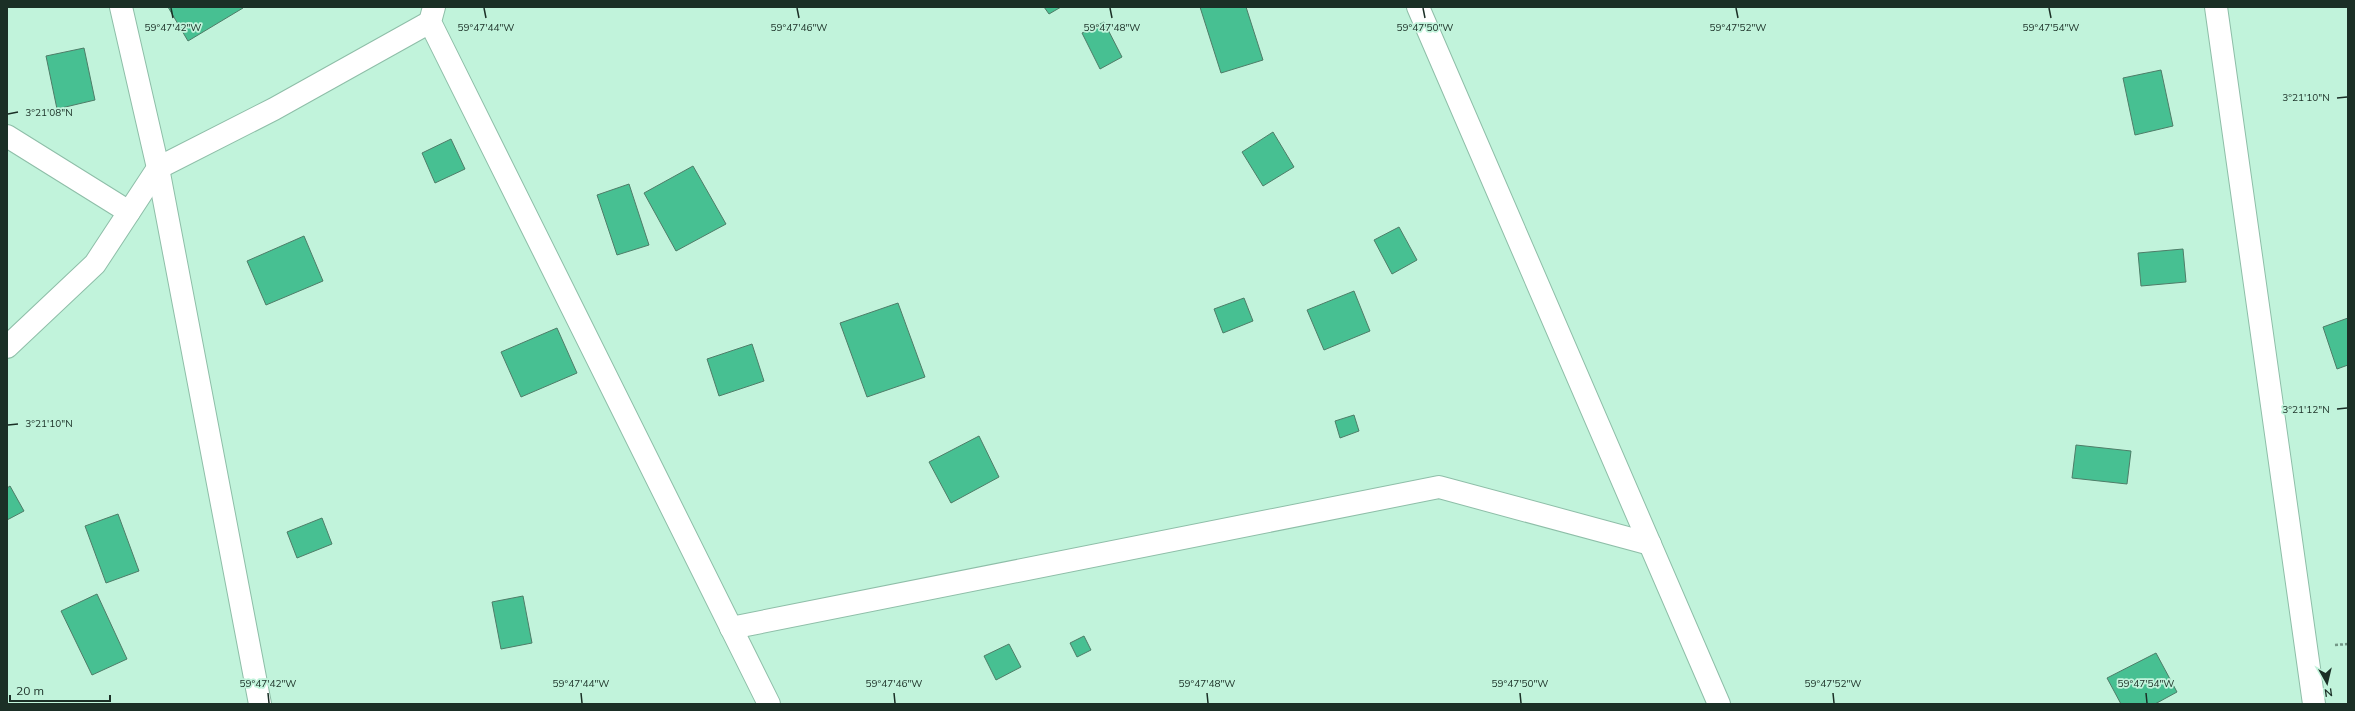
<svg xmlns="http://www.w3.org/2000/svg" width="2355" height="711" viewBox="0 0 2355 711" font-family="Mulish,sans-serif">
	<rect width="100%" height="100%" fill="#c1f3db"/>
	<g fill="#47c092" stroke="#4e7d68">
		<path d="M168 7H243V8L188 41Z"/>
		<path d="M1044 7H1061L1049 14Z"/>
		<path d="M1200 7H1246L1263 60 1221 73Z"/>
		<path d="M1104 22 1122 57 1100 69 1082 33Z"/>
		<path d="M84 48 95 100 57 109 46 56Z"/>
		<path d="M2161 70 2173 126 2135 135 2123 78Z"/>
		<path d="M1273 132 1294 167 1263 186 1242 152Z"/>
		<path d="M451 139 465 169 435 183 422 153Z"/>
		<path d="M693 166 726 224 676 251 644 193Z"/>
		<path d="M629 184 649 245 617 255 597 195Z"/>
		<path d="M1399 227 1417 260 1392 274 1374 240Z"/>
		<path d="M304 236 323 281 266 305 247 261Z"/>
		<path d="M2183 249 2186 282 2141 286 2138 253Z"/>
		<path d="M1354 291 1370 331 1324 350 1307 310Z"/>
		<path d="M1244 298 1253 321 1223 333 1214 309Z"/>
		<path d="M898 303 925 377 867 397 840 323Z"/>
		<path d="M2348 318V365L2337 369 2323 327Z"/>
		<path d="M557 328 577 373 521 397 501 352Z"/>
		<path d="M752 344 764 381 719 396 707 359Z"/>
		<path d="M1354 415 1359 431 1340 438 1335 421Z"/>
		<path d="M979 436 999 477 951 503 929 462Z"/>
		<path d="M2076 445 2131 451 2127 484 2072 478Z"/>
		<path d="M10 486 24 511 7 520V488Z"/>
		<path d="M118 514 139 571 106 583 85 526Z"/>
		<path d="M322 518 332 544 297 558 287 532Z"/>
		<path d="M97 594 127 659 92 675 61 611Z"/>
		<path d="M523 596 532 643 501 649 492 602Z"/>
		<path d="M1084 636 1091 650 1077 657 1070 643Z"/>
		<path d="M1009 644 1021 667 996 680 984 656Z"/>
		<path d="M2156 653 2177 692 2155 704H2121L2107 678Z"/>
	</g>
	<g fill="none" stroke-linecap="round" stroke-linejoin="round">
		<defs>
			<g id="street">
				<path d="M121 7 158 168 260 704"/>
				<path d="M434 7 430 22 769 704"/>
				<path d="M1418 7 1719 704"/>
				<path d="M2216 7 2314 704"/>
				<path d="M7 136 129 212"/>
				<path d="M7 347 95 264 158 168 274 109 430 22"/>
				<path d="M731 628 1439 487 1650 544"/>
			</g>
		</defs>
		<use href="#street" stroke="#8ebea8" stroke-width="24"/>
		<path stroke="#739786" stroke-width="2.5" stroke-dasharray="3 2" stroke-linecap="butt" d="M2335 645 2348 644"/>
		<use href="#street" stroke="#fff" stroke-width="22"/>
	</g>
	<path fill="none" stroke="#1b2f26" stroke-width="1.5" d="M171 8 173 18M484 8 486 18M797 8 799 18M1110 8 1112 18M1423 8 1425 18M1736 8 1738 18M2049 8 2051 18M2337 98 2347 97M8 114 18 112M2337 409 2347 408M8 425 18 424M268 693 269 703M581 693 582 703M894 693 895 703M1207 693 1208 703M1520 693 1521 703M1833 693 1834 703M2146 693 2147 703"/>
	<g font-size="10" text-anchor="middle" fill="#1b2f26" stroke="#c1f3db" stroke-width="3.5" stroke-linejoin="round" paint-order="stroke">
		<text x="173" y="31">59°47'42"W</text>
		<text x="486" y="31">59°47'44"W</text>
		<text x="799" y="31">59°47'46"W</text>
		<text x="1112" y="31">59°47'48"W</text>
		<text x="1425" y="31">59°47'50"W</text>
		<text x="1738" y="31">59°47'52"W</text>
		<text x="2051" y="31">59°47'54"W</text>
		<text x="2306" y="101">3°21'10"N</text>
		<text x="49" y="116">3°21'08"N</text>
		<text x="2306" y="413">3°21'12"N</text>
		<text x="49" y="427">3°21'10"N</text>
		<text x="268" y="687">59°47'42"W</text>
		<text x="581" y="687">59°47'44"W</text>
		<text x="894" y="687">59°47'46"W</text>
		<text x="1207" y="687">59°47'48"W</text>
		<text x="1520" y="687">59°47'50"W</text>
		<text x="1833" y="687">59°47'52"W</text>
		<text x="2146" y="687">59°47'54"W</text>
	</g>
	<rect width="2355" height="711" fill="none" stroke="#1b2f26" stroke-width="16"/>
	<g transform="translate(2327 683) rotate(172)" stroke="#c1f3db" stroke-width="3" paint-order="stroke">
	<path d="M0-3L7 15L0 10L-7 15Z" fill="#1b2f26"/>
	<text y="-6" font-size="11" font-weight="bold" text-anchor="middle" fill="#1b2f26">N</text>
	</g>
	<path d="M10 695v6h100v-6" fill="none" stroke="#1b2f26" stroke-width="2"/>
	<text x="16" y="695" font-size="12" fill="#1b2f26" stroke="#c1f3db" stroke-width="3" paint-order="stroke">20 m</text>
</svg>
